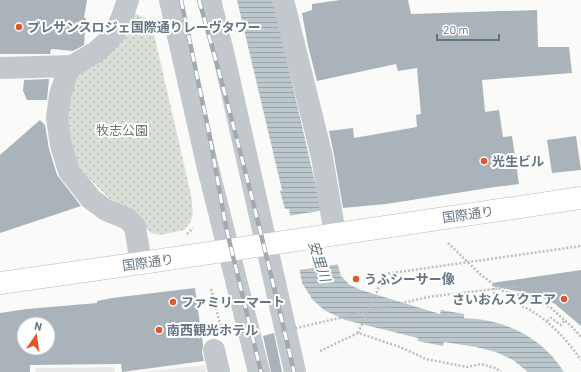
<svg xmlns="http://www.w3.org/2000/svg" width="581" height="372" viewBox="0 0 581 372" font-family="Barlow,'Noto Sans JP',sans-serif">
	<defs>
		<pattern id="park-dots" width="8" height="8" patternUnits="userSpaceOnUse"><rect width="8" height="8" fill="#dadfd7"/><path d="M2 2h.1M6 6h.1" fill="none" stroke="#b4b9b4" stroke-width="1.8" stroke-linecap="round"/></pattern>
		<pattern id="water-rules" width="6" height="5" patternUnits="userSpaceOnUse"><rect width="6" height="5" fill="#bbc7cb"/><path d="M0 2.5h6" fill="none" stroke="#9ca6aa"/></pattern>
	</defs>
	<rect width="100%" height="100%" fill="#fafaf8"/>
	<g fill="#e8e9e9">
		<path d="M205 365 206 372H143Z"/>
		<path d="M114 367 115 372H36L35 368Z"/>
	</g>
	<path fill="url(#park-dots)" d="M134 13 151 21 191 195 193 214 190 223 184 230 160 235 151 233 145 227 134 212 110 199 87 176 74 159 68 129 66 105 74 84 83 70 92 63 112 53Z"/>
	<path fill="url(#water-rules)" d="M237 0H273L316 187 341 276 350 285 361 290 440 314 441 310 464 314V318C506 320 541 336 564 372H528L513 360 496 352 476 347 444 342 443 346 418 341V338L345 320 324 310 312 299 302 283 289 209H285L280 191 282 190Z"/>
	<path fill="#fafaf8" d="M325 210 340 264 298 270 288 216Z"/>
	<g fill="#aab3b9" fill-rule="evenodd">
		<path d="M0 0H87L84 18H86L84 45 73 51 51 49 50 54H0Z"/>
		<path d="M340 0H408L411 14 537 10 538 47H569L572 73 482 80 485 112 499 110 503 137 512 136 519 184 495 187 386 204 343 208 334 155 329 131 353 128 354 138 417 127 416 115 421 114 417 68 398 71 396 64 317 81 308 46 302 13 312 10V4Z"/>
		<path d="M49 79 47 100H27L23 91 24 80Z"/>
		<path d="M40 120 45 125 49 149 57 175 81 206 0 233V155Z"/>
		<path d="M576 136 581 170 552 173 547 140Z"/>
		<path d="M581 270V326L555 304 538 295 492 286V283Z"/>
		<path d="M195 288 203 345 202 352 204 361 122 372 121 364 30 365V372H0V313L27 309 97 303V301L112 298ZM24 324H48V348H24Z"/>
		<path d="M274 333 282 372H271L263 336Z"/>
	</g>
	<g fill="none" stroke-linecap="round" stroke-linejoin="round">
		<defs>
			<path id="major" d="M0 283 141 263 581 198"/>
		</defs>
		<use href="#major" stroke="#b5babe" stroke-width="23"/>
		<g stroke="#bbbfc2" stroke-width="2.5" stroke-dasharray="2 2" stroke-linecap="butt">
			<path d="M187 234 193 228"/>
			<path d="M448 243 481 275 504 292 527 296 551 308 572 327 581 337"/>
			<path d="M493 284 495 300C503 302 512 302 520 305 545 316 565 337 581 360"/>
			<path d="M211 289 222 331"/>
			<path d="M547 321 551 318 561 325 565 320"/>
			<path d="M358 333 385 274 581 246"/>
			<path d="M320 351 358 333 400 347 426 359 467 367 481 364 495 368 501 372"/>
		</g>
		<g stroke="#c3c8cc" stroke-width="22">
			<path d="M128 0 121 20 115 32 106 43 96 52 72 66 67 74 60 95 57 118 61 145 69 171 91 199 106 210 128 219 135 227 141 263"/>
			<path d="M170 0 207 164 259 372"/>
			<path d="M210 0 223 52 295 372"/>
			<path d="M283 0 322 157 335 234"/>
			<path d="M0 68 72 66"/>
			<path d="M214 350 219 372"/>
		</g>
		<use href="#major" stroke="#fff" stroke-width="22"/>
		<defs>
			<g id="rail">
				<path d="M181 0 209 133 226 227 261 372"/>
				<path d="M199 0C234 123 265 247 294 372"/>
			</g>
		</defs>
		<use href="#rail" stroke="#a2aab0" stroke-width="4.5"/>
		<use href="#rail" stroke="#fff" stroke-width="3" stroke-dasharray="9" stroke-linecap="butt"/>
		<path stroke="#bbbfc2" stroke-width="2.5" stroke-dasharray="2 2" stroke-linecap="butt" d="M280 332 428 297 519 286"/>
	</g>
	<g fill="#e4572e" stroke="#fff" stroke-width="1.5">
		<circle cx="19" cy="27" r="4"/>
		<circle cx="484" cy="161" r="4"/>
		<circle cx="356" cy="279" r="4"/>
		<circle cx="564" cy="299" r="4"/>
		<circle cx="173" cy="302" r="4"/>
		<circle cx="159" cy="330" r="4"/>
	</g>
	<g text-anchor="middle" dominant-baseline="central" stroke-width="4" stroke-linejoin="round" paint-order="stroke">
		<g font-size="13" font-weight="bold" fill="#657683" stroke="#fff" text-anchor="start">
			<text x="27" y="27">プレサンスロジェ国際通りレーヴタワー</text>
			<text x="492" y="161">光生ビル</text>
			<text x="364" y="279">うふシーサー像</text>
			<text x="556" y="299" text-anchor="end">さいおんスクエア</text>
			<text x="181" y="302">ファミリーマート</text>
			<text x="167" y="330">南西観光ホテル</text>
		</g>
		<g font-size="13" fill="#687a64" stroke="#fff">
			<text x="122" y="130">牧志公園</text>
		</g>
		<g font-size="13" fill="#657683" stroke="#fff">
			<text transform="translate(468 214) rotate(-8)">国際通り</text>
			<text transform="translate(148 262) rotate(-8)">国際通り</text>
		</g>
		<g font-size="14" font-style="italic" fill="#60757c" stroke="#fff">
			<text transform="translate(320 261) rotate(72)">安里川</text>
		</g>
	</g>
	<g transform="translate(36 336) rotate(13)"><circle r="19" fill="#ffffff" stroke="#c1c8cd"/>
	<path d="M0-3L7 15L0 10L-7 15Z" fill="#e4572e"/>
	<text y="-6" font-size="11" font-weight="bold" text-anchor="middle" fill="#657683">N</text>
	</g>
	<path d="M437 34v6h62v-6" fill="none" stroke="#657683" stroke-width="2"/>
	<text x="443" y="34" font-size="12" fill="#657683" stroke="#ffffff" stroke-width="3" paint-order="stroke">20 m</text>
</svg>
